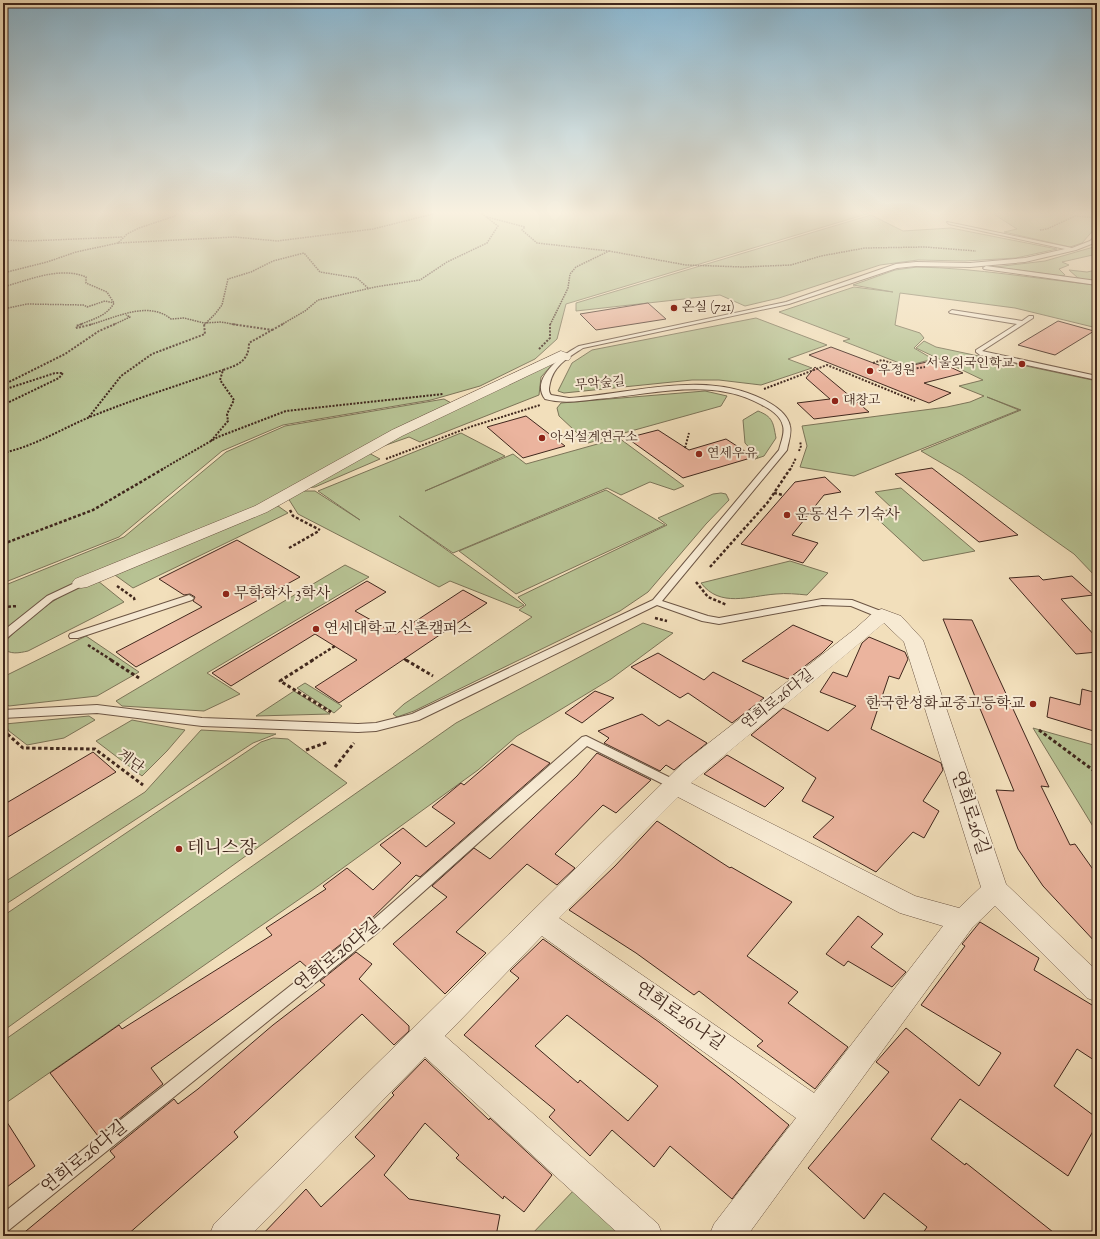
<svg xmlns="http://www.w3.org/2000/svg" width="1100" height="1239" viewBox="0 0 1100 1239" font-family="'Sorts Mill Goudy','Noto Serif KR',serif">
	<rect width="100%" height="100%" fill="#f2dfbb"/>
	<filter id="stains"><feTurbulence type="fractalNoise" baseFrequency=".005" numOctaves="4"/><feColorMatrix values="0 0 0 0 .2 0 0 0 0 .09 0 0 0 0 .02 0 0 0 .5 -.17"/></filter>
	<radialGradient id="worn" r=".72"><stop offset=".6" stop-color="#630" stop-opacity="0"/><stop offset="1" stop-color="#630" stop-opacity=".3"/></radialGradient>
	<g fill="#b7c293" stroke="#7c7458">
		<path d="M3 213H870L566 304 557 339 535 359 480 386 431 400 283 425 222 451 119 537 3 583Z"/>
		<path d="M992 213H1097V226L1082 243 1070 247 1004 232 1017 229Z"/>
		<path d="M871 215 903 231 951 228 1057 249 1016 258 965 261 918 260 880 265 779 298 745 306 720 295 576 311V303Z"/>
		<path d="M1097 246V254L1062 262 1069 265 1059 269 1065 275 1062 276 995 267 1045 261Z"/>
		<path d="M917 267C977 268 1037 279 1097 285V328L1015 308 900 293 895 325 920 333 924 338 914 348 933 359 907 366 843 341 850 339 779 312 854 287 893 292 853 285 895 270Z"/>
		<path d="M1069 270 1087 272 1096 270 1097 282 1078 278Z"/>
		<path d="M756 318 827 345 788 359 812 368 761 385 719 380H692L564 393 558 391 572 363 592 350Z"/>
		<path d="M924 341 936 347 1097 381V578L1074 554 962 475 921 451 1021 410 987 397 1019 410 854 476 800 467 807 446 802 426 947 407 970 402 984 396 959 386 983 380 916 348Z"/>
		<path d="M546 365 551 366 541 377 539 395 420 442 409 437 372 450Z"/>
		<path d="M705 391 727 396 721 406 588 443 559 416 557 408 561 403Z"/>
		<path d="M444 399 453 404 259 507 108 569 47 596 8 629 3 625V586L124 537 226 452 285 426Z"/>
		<path d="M758 411C773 417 773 422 776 438L764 456 755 459 758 457 745 443 743 420Z"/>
		<path d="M461 433 505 456 425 491 513 454 526 464 619 438 684 486 674 490 650 482 621 495 607 488 453 553 399 516 524 605 518 608 450 581 439 587 298 514 288 498 300 491H315L360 520 318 491Z"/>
		<path d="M367 452 380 459 315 487 303 488Z"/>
		<path d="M901 488 975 551 923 561 871 513 893 509 875 492Z"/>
		<path d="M606 490 665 525 516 594 459 551Z"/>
		<path d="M721 493 726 494 729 500 706 524 648 592 620 611 414 711 397 717 393 714 404 704 532 617 519 610 526 605 518 597 667 525 658 518 713 494Z"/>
		<path d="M278 506 288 513 133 588 115 575Z"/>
		<path d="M790 561 828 573 807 595C797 594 786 593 776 594 749 596 720 608 701 583Z"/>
		<path d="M345 565 369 577 207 673 240 694 204 711 122 706 116 701Z"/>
		<path d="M98 581 124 602 28 651C19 653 10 655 3 648 6 638 15 632 23 625 47 604 67 589 98 581Z"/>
		<path d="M643 623 673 633 611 679 517 736 478 770 314 889 3 1105V1041L456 723Z"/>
		<path d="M86 636 139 672 97 696 9 706 3 702V677Z"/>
		<path d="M305 683 342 706 334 713 297 688Z"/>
		<path d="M294 691 330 714 256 716Z"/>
		<path d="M89 716 95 720 64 738 27 745 9 731 5 724Z"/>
		<path d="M132 720 185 730 167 751 142 776 96 741Z"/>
		<path d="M1033 728 1097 746V833Z"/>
		<path d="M201 730 276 734 253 743 3 906V883L145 792Z"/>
		<path d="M273 738 288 739 347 783 3 1031V916L261 742Z"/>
		<path d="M576 1188 625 1236H530Z"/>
	</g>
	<g fill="#ebb49e" stroke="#40271d" fill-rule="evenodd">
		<path d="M648 303 666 319 596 330 580 314Z"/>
		<path d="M1058 321 1094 331 1055 355 1018 345Z"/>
		<path d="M831 347 892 370 935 360 963 373 924 383 951 393 929 403 809 355Z"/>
		<path d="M815 367 869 412 814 419 797 403 830 399 806 378Z"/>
		<path d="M526 416 565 446 523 458 487 427Z"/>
		<path d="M658 430 689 450 726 439 754 457 683 478 627 438Z"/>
		<path d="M932 468 1018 535 979 542 895 474Z"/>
		<path d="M825 477 841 492 824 495 792 535 818 543 803 563 741 544 795 482Z"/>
		<path d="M237 540 300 577 136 667 116 652 202 607 193 601 195 597 190 594 184 595 159 579Z"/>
		<path d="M1039 576 1043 580 1072 576 1093 595 1061 599 1097 638V652L1076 654 1009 578Z"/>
		<path d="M367 581 386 592 355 611 396 634 463 590 487 603 339 703 315 687 357 660 315 634 231 686 212 673Z"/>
		<path d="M943 619 972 620 1049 787 1041 786 1070 845 1075 844 1097 875V944L1043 886 1018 849 996 790 1014 791Z"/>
		<path d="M793 625 833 642 822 653 788 679 742 661Z"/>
		<path d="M869 637 905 652 908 659 899 679 889 676 871 729 941 763 943 770 923 801 939 811 924 838 913 832 876 872 813 837 834 817 802 801 816 778 751 735 783 708 828 731 856 706 820 692 833 672 847 677 862 643Z"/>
		<path d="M658 653 704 680 713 672 764 698 732 723 688 693 680 698 631 667Z"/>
		<path d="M1082 689 1097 693V732L1047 717 1050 697 1080 705Z"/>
		<path d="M595 691 614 698 582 723 565 713Z"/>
		<path d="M642 714 659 726 668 720 707 743 674 770 666 765 660 771 604 743 609 738 598 731Z"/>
		<path d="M512 744 550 763 420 877 416 875 363 927 309 969 300 961 151 1068 163 1084 98 1136 50 1073 119 1025 122 1029 272 935 266 928 326 889 323 886 347 868 373 890 401 863 380 845 403 828 426 847 455 823 432 807 461 783 464 785Z"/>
		<path d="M93 752 116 772 3 840V805Z"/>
		<path d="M597 753 651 780 616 813 603 805 555 854 575 868 557 885 527 864 456 932 486 953 445 994 393 944 447 897 432 886 474 848 490 859 577 776Z"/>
		<path d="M727 755 784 788 765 807 704 774Z"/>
		<path d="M657 821 730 868 731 867 792 902 747 956 798 992 788 1003 848 1047 815 1089 757 1046 763 1041 699 991 694 995 636 953 569 910 615 866Z"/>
		<path d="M858 916 883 934 871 947 906 972 892 987 848 961 844 966 826 954Z"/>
		<path d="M980 922 1039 958 1034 970 1097 1008V1062L1077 1049 1054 1086 1097 1118V1124L1068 1176 960 1099 931 1139 965 1165 966 1163 1058 1236H921L927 1227 884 1193 864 1219 808 1168 889 1072 876 1062 906 1028 979 1086 1001 1053 921 1005 965 946 962 944Z"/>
		<path d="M543 939 659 1022 733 1079 789 1125 732 1199 670 1146 654 1167 612 1130 590 1156 549 1117 555 1110 464 1035 519 978 510 971ZM567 1015 658 1086 628 1121 580 1080 578 1083 535 1046Z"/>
		<path d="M356 952 372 964 359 979 409 1026V1031L394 1045 362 1014 234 1132 238 1137 126 1236H20L115 1157 110 1151 174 1099 178 1104 198 1089 273 1025 325 985 320 981Z"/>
		<path d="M425 1059 489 1120 490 1118 552 1175 524 1212 504 1196 503 1199 456 1158 459 1155 425 1123 384 1175 409 1199 500 1215 496 1236H261L306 1189 321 1207 375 1156 355 1137 394 1095 392 1093Z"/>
		<path d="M3 1116 35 1166 3 1190Z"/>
	</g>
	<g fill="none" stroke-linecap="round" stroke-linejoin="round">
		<defs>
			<g id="service">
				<path d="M947 222 1072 248 1090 241 1097 235V239L1094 243 1076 250 1025 262 970 267 916 266 897 268 789 304 583 348C569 357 554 365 550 383 549 388 548 391 551 395L569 398C634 394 707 368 768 402 777 407 788 415 790 426 792 434 788 443 787 450L662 601 708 616 719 618 822 599 852 600 886 613 887 615 886 617H878L851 606 822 605 719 624 702 621 657 605 419 720 376 731 358 732 202 726 97 713 3 718V710L97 705 202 718 358 724 376 723 412 714 653 600 779 450C781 442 785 433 783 426 781 416 770 409 762 405 711 376 651 395 597 399 580 401 563 404 545 399 529 378 564 354 579 346L786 302 896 264 916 262 970 263 1025 258 1065 249 949 224Z"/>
				<path d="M986 266 1097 281V285L984 269 983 268Z"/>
				<path d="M952 310 1022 321 1029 316H1033V318L982 351 1097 376V380L980 355 976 352V350L1017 324 950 313 949 312Z"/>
				<path d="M81 580 84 581 86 583 84 585 53 600 7 638 3 639V631L47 596Z"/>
				<path d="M189 595 194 598 192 600 78 638H70L69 636 70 634Z"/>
				<path d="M586 736 679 782 681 785 679 788 675 789 671 788 587 746 376 934 9 1230 3 1233V1213L366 926 582 737Z"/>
			</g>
			<g id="minor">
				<path d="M561 351 569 354 571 357 569 360H561L402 436 267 512 87 587 81 588 75 587 72 583 75 579 255 506 392 430Z"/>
				<path d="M882 609 901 616 923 640 1006 884 1097 971V1002L1087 998 995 906 972 928 747 1236H709L714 1224 796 1118 542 936 445 1036 658 1224 663 1236H621L425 1057 250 1236H209L214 1224 683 763 855 629 875 611ZM884 623 904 642 981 887 959 908 915 896 691 783ZM678 797 900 913 943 926 814 1093 559 918Z"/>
			</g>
		</defs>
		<use href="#service" stroke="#6c5544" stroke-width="2"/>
		<use href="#minor" stroke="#6c5544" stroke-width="1"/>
		<g stroke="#40271d" stroke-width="1.5" stroke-dasharray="1.5 1" stroke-linecap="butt">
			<path d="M487 217 525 227 522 230 537 243 609 251 576 267 570 274 568 288 550 325"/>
			<path d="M1040 230 1047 229 1075 216 1097 218"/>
			<path d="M3 240 28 241 123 237"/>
			<path d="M118 243 235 237 277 241 373 229 437 213"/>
			<path d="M609 251 686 265 743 267 791 265 821 256 865 248 925 247 976 251"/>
			<path d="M3 273 47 262 76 252 118 243 127 234 139 228 175 216 177 213"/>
			<path d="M3 287C29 280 60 266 86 277V283L107 292 114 303C107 316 93 319 79 325"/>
			<path d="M3 309 27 304 84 305 87 307 105 301 114 303"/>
			<path d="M89 325C115 318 148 300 171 319L184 318 204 323 221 322 238 325"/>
			<path d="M113 325 130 317 126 315"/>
			<path d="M204 325 215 314 222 305 228 279 251 272 273 261 304 253 320 272 357 278 369 289"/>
			<path d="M281 325 305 311 318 300 375 287 420 280 447 262 487 243 498 226 481 213"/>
		</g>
		<g stroke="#40271d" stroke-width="2" stroke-dasharray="2 1.5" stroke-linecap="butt">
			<path d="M82 324 76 326 77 328 93 324"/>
			<path d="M272 330 283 324"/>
			<path d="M539 349 550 338V324"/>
			<path d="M873 363 882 360 911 369 925 367"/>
			<path d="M3 385 65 354 99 331 115 324"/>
			<path d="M764 389 827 365 915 401"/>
			<path d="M3 390 55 373H63L59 378 3 405"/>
			<path d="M89 417 121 376 152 354 205 334 204 324"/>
			<path d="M211 441 228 421 227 414 234 400 220 380 223 370C238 365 249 361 249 343L272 330 231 324"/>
			<path d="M685 448 689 433"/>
			<path d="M799 451 801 446 800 441"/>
			<path d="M3 453C35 446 61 429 90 417 134 399 179 385 223 370"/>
			<path d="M386 459 470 427 540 405"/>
			<path d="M161 470 218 437 286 411 443 394"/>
			<path d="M790 470 796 458"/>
		</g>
		<g stroke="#40271d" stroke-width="2.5" stroke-dasharray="3 2" stroke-linecap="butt">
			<path d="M774 493 783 495"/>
			<path d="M290 510 293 516 320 530"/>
			<path d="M3 544 93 510 163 469"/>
			<path d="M289 548 319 531"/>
			<path d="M710 567 768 502 790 469"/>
			<path d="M696 582 708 597 727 605"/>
			<path d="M117 586 134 598 135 602"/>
			<path d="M3 607 18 606"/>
			<path d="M655 618 667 621"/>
			<path d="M88 645 113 661"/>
			<path d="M404 659 408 661"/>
			<path d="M311 661 335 646"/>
		</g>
		<g stroke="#40271d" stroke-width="3" stroke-dasharray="3.5 2.5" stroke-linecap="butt">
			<path d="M111 660 139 678"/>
			<path d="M313 660 280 681 331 712"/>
			<path d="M406 660 433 676"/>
			<path d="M3 730 23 748 95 749 143 785"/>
			<path d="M1039 730 1097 773"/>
			<path d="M306 750 328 742"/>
			<path d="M335 767 354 743"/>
		</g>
		<use href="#service" fill="#f7ead3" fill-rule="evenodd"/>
		<use href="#minor" fill="#f7ead3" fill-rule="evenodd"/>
	</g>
	<linearGradient id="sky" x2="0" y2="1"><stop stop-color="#89b7d2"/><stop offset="0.55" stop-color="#f9f1e0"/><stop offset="1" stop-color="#f9f1e0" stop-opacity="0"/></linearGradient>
	<rect width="1100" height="387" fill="url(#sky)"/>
	<g fill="#8f2418" stroke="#f7ead3" stroke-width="1.5">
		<circle cx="674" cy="308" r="4"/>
		<circle cx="1022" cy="364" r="4"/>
		<circle cx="870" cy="371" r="4"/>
		<circle cx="835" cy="401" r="4"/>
		<circle cx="542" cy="438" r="4"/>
		<circle cx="699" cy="454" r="4"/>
		<circle cx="787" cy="515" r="4"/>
		<circle cx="226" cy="594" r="4"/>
		<circle cx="316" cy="629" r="4"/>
		<circle cx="1033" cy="704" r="4"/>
		<circle cx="179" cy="849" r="4"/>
	</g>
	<g text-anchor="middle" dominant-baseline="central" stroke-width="4" stroke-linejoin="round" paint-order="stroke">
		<g font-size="13" fill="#40271d" stroke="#f7ead3" text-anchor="start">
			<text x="682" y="308">온실 (721)</text>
			<text x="1014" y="364" text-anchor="end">서울외국인학교</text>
			<text x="878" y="371">우정원</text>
			<text x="843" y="401">대창고</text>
			<text x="550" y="438">아식설계연구소</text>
			<text x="707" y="454">연세우유</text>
		</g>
		<g font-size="13" fill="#40271d" stroke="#f7ead3">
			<text transform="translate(600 384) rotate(-5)">무악숲길</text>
		</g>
		<g font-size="15" fill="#40271d" stroke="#f7ead3" text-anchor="start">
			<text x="795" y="515">운동선수 기숙사</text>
			<text x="234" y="594">무학학사 3학사</text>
			<text x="324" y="629">연세대학교 신촌캠퍼스</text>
			<text x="1025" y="704" text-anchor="end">한국한성화교중고등학교</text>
		</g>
		<g font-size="15" fill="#40271d" stroke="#f7ead3">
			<text transform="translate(778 700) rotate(-38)">연희로26다길</text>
			<text transform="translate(130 762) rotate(38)">계단</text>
		</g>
		<g font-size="18" fill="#40271d" stroke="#f7ead3">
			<text transform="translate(969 813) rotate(72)">연희로26길</text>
			<text transform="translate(338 956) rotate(-39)">연희로26다길</text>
			<text transform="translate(679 1017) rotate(35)">연희로26나길</text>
			<text transform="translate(85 1158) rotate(-39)">연희로26다길</text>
		</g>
		<g font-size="18" fill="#40271d" stroke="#f7ead3" text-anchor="start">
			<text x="187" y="849">테니스장</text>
		</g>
	</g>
	<rect width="1100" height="1239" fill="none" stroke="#f2dfbb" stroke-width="16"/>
	<rect x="4" y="4" width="1092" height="1231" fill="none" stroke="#40271d" stroke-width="2"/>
	<rect x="8" y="8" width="1084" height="1223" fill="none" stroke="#40271d"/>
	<rect width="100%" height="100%" filter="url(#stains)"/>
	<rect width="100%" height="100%" fill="url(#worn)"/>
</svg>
